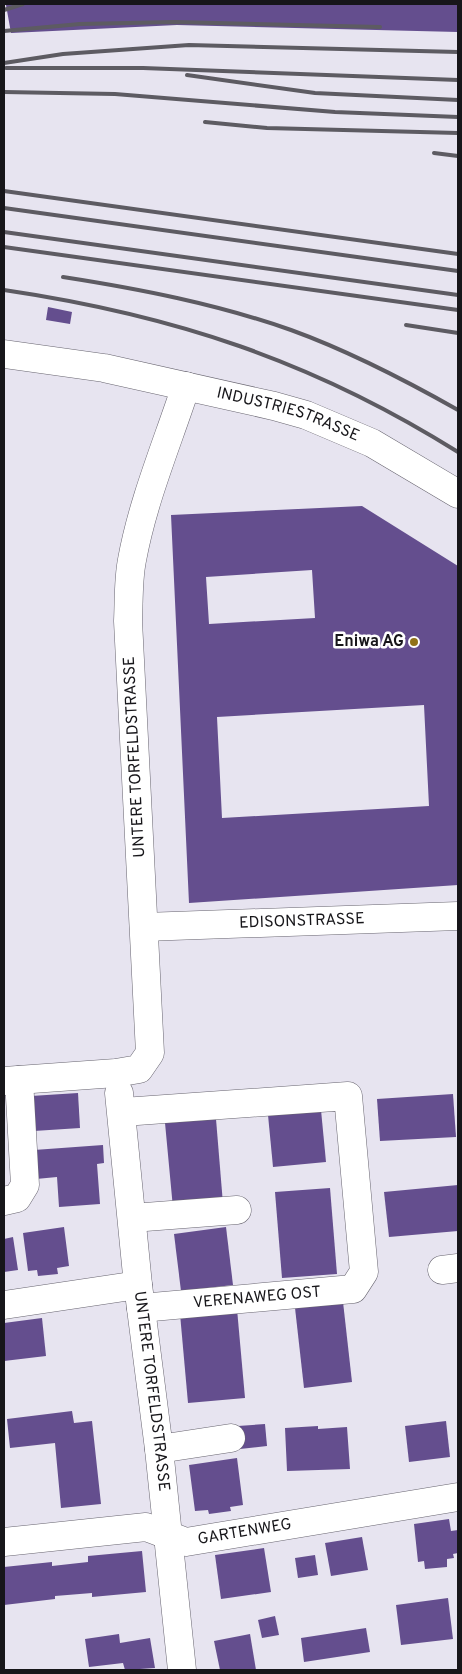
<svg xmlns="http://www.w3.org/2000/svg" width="462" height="1674" viewBox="0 0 462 1674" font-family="Overpass,sans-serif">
	<rect width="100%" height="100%" fill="#e7e4f0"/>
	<g fill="#644e8e" fill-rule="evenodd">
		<path d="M9 4H458V32L177 25 11 33 6 5Z"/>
		<path d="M48 307 72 312 70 324 46 320Z"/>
		<path d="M362 506 458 566V885L189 903 171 515ZM312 570 315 618 209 624 206 577ZM424 705 429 806 222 818 217 717Z"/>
		<path d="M78 1093 80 1128 34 1131 31 1096Z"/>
		<path d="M453 1094 456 1137 380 1141 377 1099Z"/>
		<path d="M321 1110 326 1162 273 1167 268 1115Z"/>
		<path d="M216 1119 223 1204 173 1208 165 1123Z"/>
		<path d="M103 1145 104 1163 97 1164 100 1204 59 1207 57 1177 36 1179 34 1150Z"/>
		<path d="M458 1185V1231L389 1237 384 1192Z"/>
		<path d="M330 1188 337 1274 282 1278 275 1192Z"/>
		<path d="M64 1227 69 1266 57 1268 58 1274 38 1276 37 1270 28 1271 23 1233Z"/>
		<path d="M226 1227 233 1285 181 1291 174 1234Z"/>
		<path d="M13 1237 18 1270 4 1272V1239Z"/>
		<path d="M342 1293 352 1382 304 1388 294 1299Z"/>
		<path d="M237 1309 245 1398 188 1403 180 1314Z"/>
		<path d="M42 1318 46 1356 4 1361V1323Z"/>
		<path d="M72 1411 74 1423 92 1421 101 1504 61 1508 55 1443 10 1448 7 1419Z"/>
		<path d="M446 1421 450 1457 409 1462 405 1426Z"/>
		<path d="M265 1424 267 1446 240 1449 238 1426Z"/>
		<path d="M318 1426V1429L347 1427 350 1469 287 1471 285 1428Z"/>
		<path d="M237 1458 243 1505 230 1507 231 1511 209 1514 208 1510 195 1511 189 1465Z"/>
		<path d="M449 1519 451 1531 458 1530V1553L453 1554 454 1558 447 1559V1567L425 1569 424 1561 418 1562 414 1524Z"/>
		<path d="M362 1537 368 1570 331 1576 325 1543Z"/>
		<path d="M264 1548 271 1592 221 1599 215 1555Z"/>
		<path d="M142 1551 146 1592 92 1597V1593L55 1596V1599L4 1605V1567L52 1562V1566L88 1562V1556Z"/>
		<path d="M315 1555 318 1575 298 1578 295 1558Z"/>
		<path d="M448 1598 453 1639 401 1645 396 1605Z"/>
		<path d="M275 1616 279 1635 262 1638 258 1620Z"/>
		<path d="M366 1628 370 1652 304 1662 301 1638Z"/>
		<path d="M119 1634 120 1643 150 1638 155 1668 125 1670 123 1663 89 1667 85 1639Z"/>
		<path d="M250 1634 256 1670H220L214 1641Z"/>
	</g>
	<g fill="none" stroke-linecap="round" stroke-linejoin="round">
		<defs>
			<g id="minor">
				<path id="s1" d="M144 927 458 916"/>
				<path d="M4 1081 116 1073 139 1069 150 1053 128 621C129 601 128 580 132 560 143 500 167 444 186 386"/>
				<path id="s2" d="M119 1093 138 1285 159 1449 182 1670"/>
				<path d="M123 1112 348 1096 364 1272 353 1289 141 1308"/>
				<path d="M4 1201 17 1198 25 1185 19 1080"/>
				<path d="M132 1218 237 1210"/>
				<path d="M442 1270 458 1268"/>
				<path d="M4 1305 138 1285"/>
				<path d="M159 1449 231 1438"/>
				<path id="s3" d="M4 1542 146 1527 186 1542 458 1497"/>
			</g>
			<g id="major">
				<path id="s4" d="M4 354 104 368 274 406 306 415 372 443 458 494"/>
			</g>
		</defs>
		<use href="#minor" stroke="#686570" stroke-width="29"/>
		<use href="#major" stroke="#686570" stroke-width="29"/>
		<use href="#minor" stroke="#fff" stroke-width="28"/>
		<use href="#major" stroke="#fff" stroke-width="28"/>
		<g stroke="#5d5b62" stroke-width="4">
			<path d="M4 10 23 4"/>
			<path d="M4 31 80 24 175 22 380 27"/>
			<path d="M4 63 63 54 189 45 458 52"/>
			<path d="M6 68H143L458 80"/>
			<path d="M187 75 315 93 458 100"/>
			<path d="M4 92 115 94 335 112 458 117"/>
			<path d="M205 122 267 128 458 133"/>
			<path d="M434 153 458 156"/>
			<path d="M4 191 458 254"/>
			<path d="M4 208 458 271"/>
			<path d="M4 232 458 295"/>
			<path d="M4 247 458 310"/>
			<path d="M63 277C140 289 217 304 291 330 349 351 405 380 458 410"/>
			<path d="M4 290C173 315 313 361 458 452"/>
			<path d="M406 325 458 333"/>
		</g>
	</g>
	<circle fill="#917218" stroke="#fff" stroke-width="2" cx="414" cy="642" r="5"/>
	<g text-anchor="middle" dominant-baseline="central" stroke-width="5" stroke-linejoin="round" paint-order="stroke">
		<g font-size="16" fill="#17161a" stroke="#fff">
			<text stroke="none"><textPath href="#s4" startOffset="291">INDUSTRIESTRASSE</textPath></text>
			<text transform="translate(135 757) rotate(-93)">UNTERE TORFELDSTRASSE</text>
			<text stroke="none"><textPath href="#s1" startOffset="158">EDISONSTRASSE</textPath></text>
			<text transform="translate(257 1298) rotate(-5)">VERENAWEG OST</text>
			<text stroke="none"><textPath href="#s2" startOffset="300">UNTERE TORFELDSTRASSE</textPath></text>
			<text stroke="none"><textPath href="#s3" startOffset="245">GARTENWEG</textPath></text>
		</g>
		<g font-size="16" font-weight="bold" fill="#17161a" stroke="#fff" text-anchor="end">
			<text x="404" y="642">Eniwa AG</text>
		</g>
	</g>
	<rect width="462" height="1674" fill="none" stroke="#17161a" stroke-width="10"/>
</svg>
